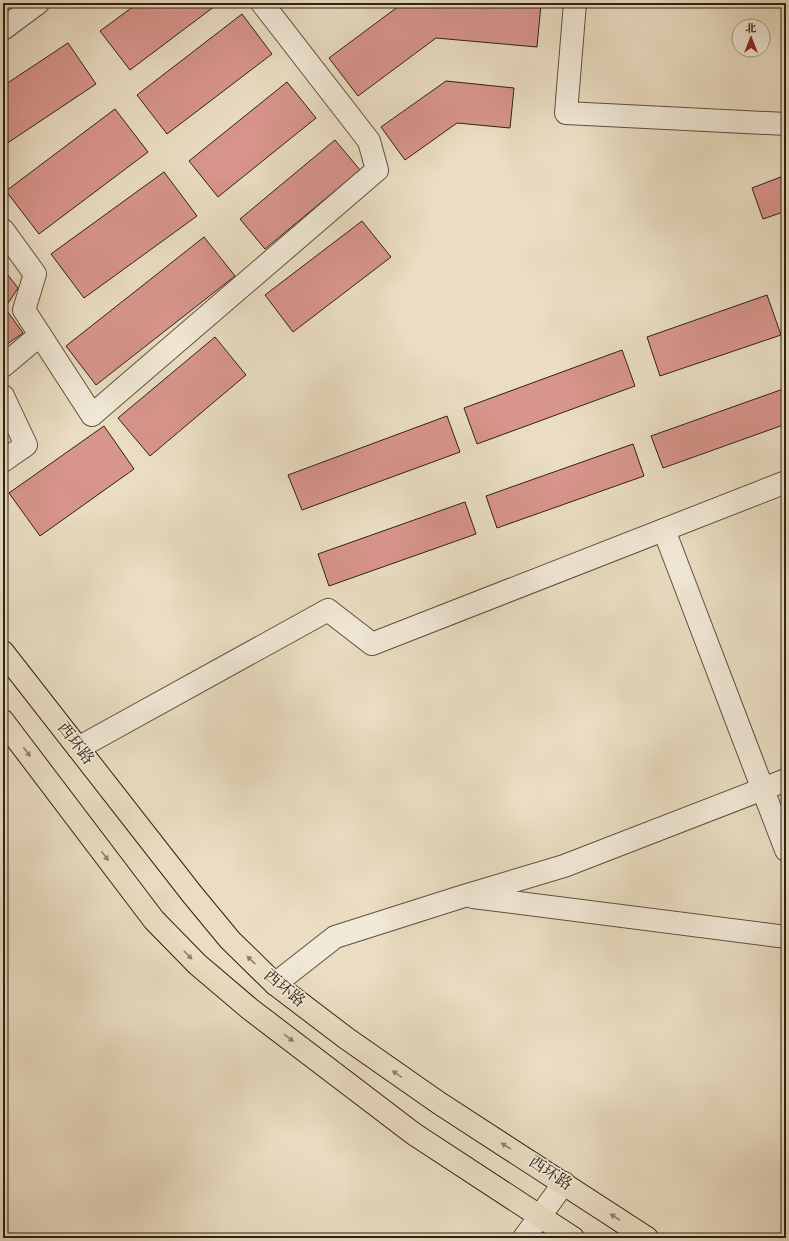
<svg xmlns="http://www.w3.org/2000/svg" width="789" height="1241" viewBox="0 0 789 1241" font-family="Vollkorn,'Noto Serif SC',serif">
	<rect width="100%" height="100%" fill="#eaddc2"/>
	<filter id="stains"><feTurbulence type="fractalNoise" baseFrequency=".005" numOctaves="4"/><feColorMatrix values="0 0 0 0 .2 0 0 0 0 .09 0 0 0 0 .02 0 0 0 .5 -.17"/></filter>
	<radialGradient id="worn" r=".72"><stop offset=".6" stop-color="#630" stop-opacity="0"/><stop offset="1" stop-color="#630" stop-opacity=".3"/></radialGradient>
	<g fill="#d8958c" stroke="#2f2112">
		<path d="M138 3H219L130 70 100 31Z"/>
		<path d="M403 3 541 4 537 47 436 38 358 96 329 58Z"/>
		<path d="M242 14 272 54 167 134 137 95Z"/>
		<path d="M68 43 96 84 3 146V86Z"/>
		<path d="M446 81 514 88 510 128 457 123 405 160 381 127Z"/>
		<path d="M287 82 316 118 218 197 189 161Z"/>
		<path d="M115 109 148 152 39 234 6 191Z"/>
		<path d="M335 140 360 170 265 249 240 219Z"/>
		<path d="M164 172 197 216 84 298 51 254Z"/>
		<path d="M786 175V211L763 219 752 188Z"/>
		<path d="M362 221 391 257 293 332 265 295Z"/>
		<path d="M204 237 235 276 96 385 66 346Z"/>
		<path d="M3 269 18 288 5 308 23 333 3 347Z"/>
		<path d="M767 295 781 335 660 376 647 337Z"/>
		<path d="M215 337 246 375 150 456 118 418Z"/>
		<path d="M622 350 635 386 477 444 464 408Z"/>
		<path d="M786 388V424L663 468 651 436Z"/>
		<path d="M447 416 460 452 302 510 288 475Z"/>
		<path d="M104 426 134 469 40 536 9 493Z"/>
		<path d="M633 444 644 476 497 528 486 496Z"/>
		<path d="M465 502 476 534 329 586 318 554Z"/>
	</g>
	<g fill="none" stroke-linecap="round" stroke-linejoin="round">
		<defs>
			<g id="minor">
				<path d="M575 3 566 113 786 124"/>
				<path d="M3 29 38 3"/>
				<path d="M3 230 35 274 24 310 92 415 377 170 369 141 262 3"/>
				<path d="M3 366 40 335"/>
				<path d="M3 396 26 445 3 461"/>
				<path d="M664 530 786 850"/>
				<path d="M78 748 328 610 372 644 786 482"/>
				<path d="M473 897 786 937"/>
				<path d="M275 984 335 937 464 896 564 866 786 780"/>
				<path d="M524 1238 564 1183"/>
			</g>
			<g id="major">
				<path d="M3 652 192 894 230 940 275 984 346 1038 439 1103 647 1238"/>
				<path d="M3 721 154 920 197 964 250 1009 414 1134 573 1238"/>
			</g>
		</defs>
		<use href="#minor" stroke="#5e503e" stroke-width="24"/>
		<use href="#major" stroke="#2f2112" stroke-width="24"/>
		<use href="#minor" stroke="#f1e9d7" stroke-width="22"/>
		<use href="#major" stroke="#eaddc2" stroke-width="22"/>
	</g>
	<defs><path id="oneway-solid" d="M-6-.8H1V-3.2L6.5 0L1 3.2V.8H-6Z"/></defs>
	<g fill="#8c7f6a">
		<use href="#oneway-solid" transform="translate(27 752) rotate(53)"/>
		<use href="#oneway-solid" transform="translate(105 856) rotate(53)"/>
		<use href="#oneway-solid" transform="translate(188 955) rotate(46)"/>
		<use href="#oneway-solid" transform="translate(251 960) rotate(-136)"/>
		<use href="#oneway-solid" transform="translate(289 1038) rotate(37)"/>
		<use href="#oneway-solid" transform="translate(397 1074) rotate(-145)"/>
		<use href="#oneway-solid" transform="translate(506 1146) rotate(-148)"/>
		<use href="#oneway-solid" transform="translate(615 1217) rotate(-147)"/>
	</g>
	<g text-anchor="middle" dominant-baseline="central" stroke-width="3.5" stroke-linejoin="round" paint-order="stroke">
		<g font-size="16" fill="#2f2112" stroke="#f1e9d7">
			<text transform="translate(75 744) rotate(52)">西环路</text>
			<text transform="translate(284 989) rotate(40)">西环路</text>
			<text transform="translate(550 1174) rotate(33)">西环路</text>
		</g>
	</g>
	<rect width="789" height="1241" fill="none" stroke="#eaddc2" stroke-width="16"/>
	<rect x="4" y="4" width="781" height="1233" fill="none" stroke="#2f2112" stroke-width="2"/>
	<rect x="8" y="8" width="773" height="1225" fill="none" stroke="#2f2112"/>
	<g transform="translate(751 38)"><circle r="19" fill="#f1e9d7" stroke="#a39988"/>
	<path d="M0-3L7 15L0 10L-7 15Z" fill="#8f2418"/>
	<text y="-6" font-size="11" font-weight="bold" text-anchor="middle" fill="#2f2112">北</text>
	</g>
	<rect width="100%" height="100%" filter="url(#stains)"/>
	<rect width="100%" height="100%" fill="url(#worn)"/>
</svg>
